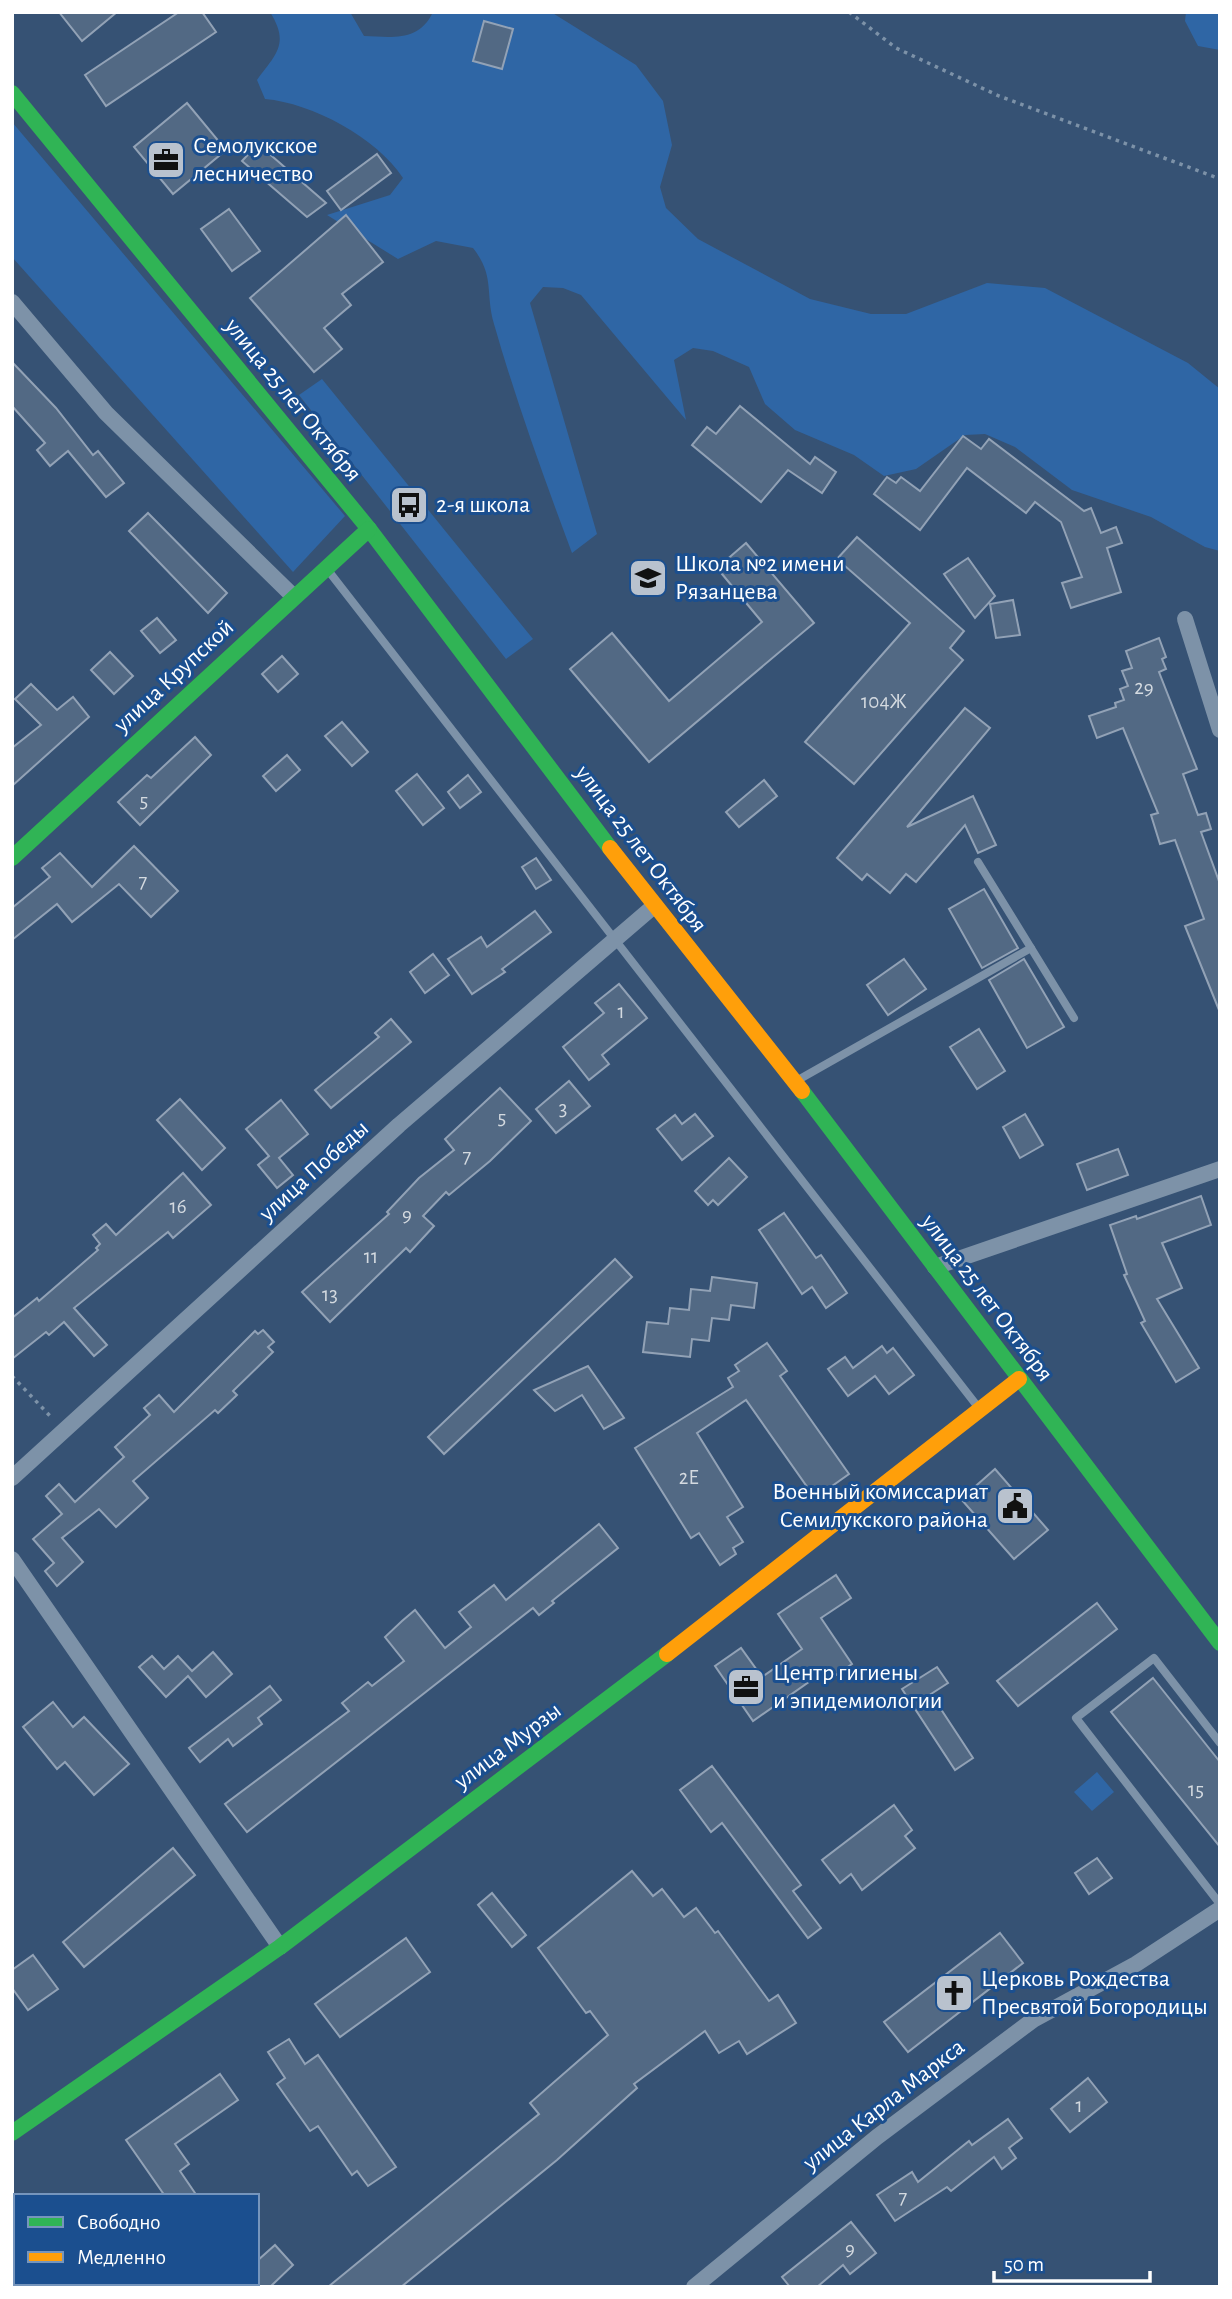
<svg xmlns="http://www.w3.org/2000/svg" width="1232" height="2299" viewBox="0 0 1232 2299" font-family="'Alegreya Sans',sans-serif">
	<rect width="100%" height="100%" fill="#365274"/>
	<g fill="#2f66a5">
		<path d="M270 12H350L364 36C392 37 419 42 433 12H551L636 65 663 101 672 145 660 187 666 208 698 239 810 299 871 314H906L987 283 1045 288 1188 363 1220 389V551L1205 547 1151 517 1072 490 1015 447 985 434 965 435 916 469 884 476 854 455 795 430 765 404 749 367 713 351 693 348 674 360 686 420 581 295 563 288 543 287 530 303 597 534 572 553C544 478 516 401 494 324 485 292 495 276 473 248L436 241 398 259 327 215 390 195 403 178C377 138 312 103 265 99L257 80C276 54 290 44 270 12Z"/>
		<path d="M1186 12H1220V50L1198 46 1185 21Z"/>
		<path d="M12 122 345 516 293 572 12 257Z"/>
		<path d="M322 379 533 639 506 659 299 395Z"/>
		<path d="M1097 1772 1114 1792 1092 1811 1074 1792Z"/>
	</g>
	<g fill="#526984" stroke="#92a2b6" stroke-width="2">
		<path d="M59 12H117L82 41Z"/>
		<path d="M179 12H202L216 32 106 106 85 75Z"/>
		<path d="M484 21 513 29 502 69 473 61Z"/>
		<path d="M187 103 226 150 173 194 134 147Z"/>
		<path d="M258 144 326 203 307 217 242 161Z"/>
		<path d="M377 154 391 173 341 210 327 191Z"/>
		<path d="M229 209 260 251 232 271 201 229Z"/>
		<path d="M346 215 383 262 342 294 351 305 324 328 342 349 314 372 250 298Z"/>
		<path d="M12 362 56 408 93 455 98 451 124 483 106 497 68 451 50 466 37 450 45 443 12 406Z"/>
		<path d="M740 406 810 464 815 457 836 472 822 493 788 470 761 502 692 445 707 427 716 434Z"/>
		<path d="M963 436 981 449 989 439 1084 511 1091 508 1101 533 1116 527 1122 543 1107 548 1121 592 1071 608 1062 583 1082 577 1061 522 1035 502 1026 513 967 468 920 530 874 494 887 477 896 483 901 477 920 491Z"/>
		<path d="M148 513 227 593 208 613 129 531Z"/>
		<path d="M857 537 964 631 950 648 963 660 854 784 805 742 910 623 837 559Z"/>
		<path d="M746 543 814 623 649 762 570 669 612 633 669 701 762 622 717 568Z"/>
		<path d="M968 558 995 596 975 618 944 574Z"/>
		<path d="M1013 600 1020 635 996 638 990 604Z"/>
		<path d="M157 618 176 640 160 653 141 631Z"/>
		<path d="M1159 638 1166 657 1162 659 1166 669 1159 672 1197 769 1183 774 1198 815 1206 813 1211 829 1201 832 1220 884 1219 1010 1185 926 1204 919 1175 840 1160 844 1151 815 1158 813 1123 728 1097 738 1089 716 1116 707 1115 703 1124 700 1120 689 1128 686 1122 671 1132 668 1126 651Z"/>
		<path d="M110 652 133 676 114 694 91 670Z"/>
		<path d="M282 656 298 674 278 692 262 674Z"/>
		<path d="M31 684 57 710 73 697 89 717 12 786V748L41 725 15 699Z"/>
		<path d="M965 708 990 728 907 827 973 796 996 845 978 853 965 825 916 882 906 874 890 893 867 874 862 880 837 858Z"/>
		<path d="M342 722 368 752 352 766 325 736Z"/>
		<path d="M195 737 211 755 140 825 118 802 147 775 151 778Z"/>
		<path d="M287 755 300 770 276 791 263 776Z"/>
		<path d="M417 774 444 808 423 825 396 791Z"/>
		<path d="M468 775 481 792 460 808 448 792Z"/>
		<path d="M764 780 777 796 739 827 726 812Z"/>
		<path d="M134 846 178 891 151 917 119 884 72 922 57 904 12 940V908L50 877 42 868 60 853 92 887Z"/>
		<path d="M536 858 551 880 536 889 522 867Z"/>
		<path d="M984 889 1018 948 982 968 949 909Z"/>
		<path d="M535 911 551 932 502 969 505 972 472 994 448 959 481 937 487 947Z"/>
		<path d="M433 954 449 975 425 993 410 972Z"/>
		<path d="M904 959 926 989 888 1015 867 985Z"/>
		<path d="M1024 959 1064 1027 1027 1048 989 980Z"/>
		<path d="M619 984 647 1018 602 1055 609 1064 589 1080 563 1047 604 1013 595 1003Z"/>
		<path d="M391 1019 411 1042 331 1108 315 1090 379 1037 375 1033Z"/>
		<path d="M979 1029 1005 1071 977 1089 950 1047Z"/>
		<path d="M569 1081 590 1106 556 1133 536 1109Z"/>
		<path d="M500 1088 531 1121 490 1161 449 1195 446 1192 423 1216 434 1226 410 1252 406 1248 330 1322 302 1292 389 1214 387 1212 419 1178 454 1150 445 1139Z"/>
		<path d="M180 1099 225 1148 202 1170 157 1120Z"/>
		<path d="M281 1100 308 1134 279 1158 293 1175 277 1188 258 1165 269 1156 246 1129Z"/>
		<path d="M695 1114 713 1136 682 1160 657 1129 675 1115 682 1124Z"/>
		<path d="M1025 1114 1043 1145 1020 1158 1003 1127Z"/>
		<path d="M1118 1149 1128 1175 1087 1190 1077 1164Z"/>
		<path d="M729 1158 747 1177 718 1205 713 1200 708 1205 695 1191Z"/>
		<path d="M183 1173 211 1205 173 1238 168 1232 74 1308 107 1345 94 1356 64 1322 49 1335 46 1332 12 1359V1318L37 1298 39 1301 98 1250 96 1248 100 1244 93 1235 106 1224 116 1235Z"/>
		<path d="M1201 1196 1211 1225 1162 1243 1182 1288 1157 1299 1199 1368 1176 1382 1141 1323 1145 1321 1124 1275 1127 1274 1110 1225 1136 1216 1137 1219Z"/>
		<path d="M784 1213 816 1258 821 1255 847 1293 826 1308 812 1287 802 1294 759 1230Z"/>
		<path d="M615 1259 632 1277 444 1454 428 1437Z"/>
		<path d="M712 1277 757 1283 754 1308 731 1305 729 1320 712 1318 709 1341 692 1339 690 1357 643 1352 647 1322 668 1324 670 1308 689 1310 691 1289 710 1291Z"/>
		<path d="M263 1330 274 1342 268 1347 273 1352 233 1391 237 1395 218 1413 215 1410 133 1481 148 1498 116 1527 99 1509 62 1538 83 1562 57 1586 45 1571 54 1563 33 1539 62 1514 46 1496 59 1484 75 1502 124 1457 115 1447 150 1415 144 1408 159 1395 174 1412 255 1331 258 1334Z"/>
		<path d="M767 1343 787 1371 780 1376 849 1474 815 1498 746 1400 697 1433 743 1507 727 1517 743 1542 733 1548 736 1554 720 1565 699 1533 691 1538 635 1448 733 1387 728 1378 739 1371 735 1365Z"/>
		<path d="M882 1346 887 1353 893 1348 914 1375 889 1394 875 1376 848 1396 828 1369 845 1357 853 1368Z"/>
		<path d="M588 1366 624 1418 604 1429 582 1395 555 1411 534 1390Z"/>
		<path d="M995 1469 1048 1530 1014 1559 961 1499Z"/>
		<path d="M599 1524 618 1548 552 1601 554 1603 539 1615 533 1608 247 1832 225 1804 349 1711 342 1703 368 1682 372 1686 404 1661 385 1637 402 1621 415 1610 445 1648 471 1627 459 1612 494 1585 506 1600Z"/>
		<path d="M836 1575 851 1598 821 1618 852 1664 824 1683 819 1675 753 1721 715 1666 741 1648 762 1677 802 1649 778 1614Z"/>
		<path d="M1097 1603 1117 1629 1018 1706 997 1681Z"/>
		<path d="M213 1652 232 1674 206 1697 188 1676 166 1697 139 1667 152 1656 164 1669 178 1656 192 1671Z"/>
		<path d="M937 1667 948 1683 931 1694 973 1758 955 1770 902 1689Z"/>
		<path d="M1153 1678 1220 1762V1847L1111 1712Z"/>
		<path d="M270 1686 281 1700 258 1718 262 1724 233 1746 228 1739 200 1762 189 1748Z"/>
		<path d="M53 1702 73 1727 84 1717 129 1764 94 1795 65 1762 57 1769 23 1727Z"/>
		<path d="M712 1766 801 1885 793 1891 821 1928 808 1938 722 1823 711 1832 680 1790Z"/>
		<path d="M894 1805 912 1830 905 1836 915 1848 862 1890 851 1874 840 1883 822 1860Z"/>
		<path d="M173 1848 195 1875 84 1967 63 1942Z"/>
		<path d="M1097 1858 1112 1878 1089 1894 1075 1873Z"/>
		<path d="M632 1871 653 1896 662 1889 684 1917 696 1908 715 1933 718 1931 769 2001 778 1995 796 2023 747 2054 739 2041 719 2053 705 2031 634 2084 637 2088 557 2160 401 2287H328L539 2114 530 2103 608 2035 590 2011 586 2013 538 1948Z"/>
		<path d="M492 1893 526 1935 512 1947 478 1905Z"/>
		<path d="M1000 1933 1023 1963 908 2052 884 2022Z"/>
		<path d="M406 1938 430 1972 340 2037 315 2004Z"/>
		<path d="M33 1955 58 1989 28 2010 12 1988V1970Z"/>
		<path d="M289 2039 305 2064 318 2055 396 2167 368 2186 357 2171 352 2175 318 2126 310 2131 277 2084 285 2078 268 2052Z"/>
		<path d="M220 2074 238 2100 175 2144 189 2164 180 2171 197 2196H165L126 2140Z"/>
		<path d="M1088 2078 1107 2102 1070 2132 1051 2109Z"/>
		<path d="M1008 2119 1022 2138 1009 2148 1016 2158 1002 2169 994 2157 951 2191 947 2187 895 2221 877 2195 912 2172 918 2182 969 2141 972 2145Z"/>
		<path d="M851 2222 876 2253 850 2274 843 2265 817 2287H790L782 2277Z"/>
		<path d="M275 2245 293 2265 270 2287H257V2261Z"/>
	</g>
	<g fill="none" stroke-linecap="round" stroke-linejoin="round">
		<g stroke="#7d92a8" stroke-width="3.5" stroke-dasharray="3.5 5" stroke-linecap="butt">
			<path d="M849 12 896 48 999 96 1220 179"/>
			<path d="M12 1376 52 1418"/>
		</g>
		<g stroke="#7d92a8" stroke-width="8">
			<path d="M327 569 978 1407"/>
			<path d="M1031 948 1074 1018"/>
			<path d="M798 1080 1031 948 978 862"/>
			<path d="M1220 1743 1154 1658 1076 1718 1220 1904"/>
		</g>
		<g stroke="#7d92a8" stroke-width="16">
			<path d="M12 302 106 413 293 596"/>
			<path d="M1185 619 1220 730"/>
			<path d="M935 1267 1220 1169"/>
			<path d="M12 1478 399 1125 654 906"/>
			<path d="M12 1559 280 1947"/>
			<path d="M694 2287 877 2137 1033 2020 1136 1964 1220 1909"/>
		</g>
		<g stroke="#30b455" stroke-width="16">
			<path d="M12 93 369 529 610 848"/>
			<path d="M12 858 369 529"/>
			<path d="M802 1091 1220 1643"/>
			<path d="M12 2133 280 1947 667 1654"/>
		</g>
		<g stroke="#ff9f0a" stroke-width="16">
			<path d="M610 848 802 1091"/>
			<path d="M667 1654 1019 1379"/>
		</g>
	</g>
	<defs>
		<symbol id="office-square" viewBox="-11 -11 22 22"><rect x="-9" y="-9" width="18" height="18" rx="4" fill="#b9c2ce" stroke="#1b4f8f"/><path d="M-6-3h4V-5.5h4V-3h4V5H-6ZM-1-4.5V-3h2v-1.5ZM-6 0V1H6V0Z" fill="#111"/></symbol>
		<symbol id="bus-square" viewBox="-11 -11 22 22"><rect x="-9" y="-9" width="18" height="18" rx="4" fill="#b9c2ce" stroke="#1b4f8f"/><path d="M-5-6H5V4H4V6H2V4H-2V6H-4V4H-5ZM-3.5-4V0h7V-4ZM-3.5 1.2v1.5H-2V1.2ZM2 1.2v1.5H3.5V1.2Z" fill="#111"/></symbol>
		<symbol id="school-square" viewBox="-11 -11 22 22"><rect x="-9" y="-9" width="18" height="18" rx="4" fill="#b9c2ce" stroke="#1b4f8f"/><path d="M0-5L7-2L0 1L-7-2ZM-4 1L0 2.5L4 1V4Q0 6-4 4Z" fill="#111"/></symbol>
		<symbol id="civic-square" viewBox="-11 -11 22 22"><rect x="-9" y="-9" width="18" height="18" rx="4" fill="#b9c2ce" stroke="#1b4f8f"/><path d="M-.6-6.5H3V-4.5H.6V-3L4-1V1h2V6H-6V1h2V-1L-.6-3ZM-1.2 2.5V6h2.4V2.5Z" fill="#111"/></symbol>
		<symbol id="church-square" viewBox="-11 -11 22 22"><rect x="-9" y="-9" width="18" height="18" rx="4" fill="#b9c2ce" stroke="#1b4f8f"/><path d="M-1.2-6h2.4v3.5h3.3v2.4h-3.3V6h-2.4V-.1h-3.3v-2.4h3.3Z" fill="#111"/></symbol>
	</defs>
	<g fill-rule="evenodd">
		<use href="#office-square" x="144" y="138" width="44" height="44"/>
		<use href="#bus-square" x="387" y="483" width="44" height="44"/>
		<use href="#school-square" x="626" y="556" width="44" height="44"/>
		<use href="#civic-square" x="993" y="1484" width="44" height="44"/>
		<use href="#office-square" x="724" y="1665" width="44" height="44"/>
		<use href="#church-square" x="932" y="1971" width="44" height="44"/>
	</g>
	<g text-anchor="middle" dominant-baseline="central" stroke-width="6" stroke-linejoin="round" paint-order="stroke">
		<g font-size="21" fill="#d4dae0">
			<text x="1144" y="687">29</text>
			<text x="884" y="701">104Ж</text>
			<text x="144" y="800">5</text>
			<text x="143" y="881">7</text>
			<text x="621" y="1011">1</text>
			<text x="563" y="1108">3</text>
			<text x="502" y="1117">5</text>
			<text x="467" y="1156">7</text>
			<text x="178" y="1206">16</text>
			<text x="407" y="1214">9</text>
			<text x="371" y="1256">11</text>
			<text x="330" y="1294">13</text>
			<text x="689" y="1477">2Е</text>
			<text x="1196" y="1789">15</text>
			<text x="1079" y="2105">1</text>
			<text x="903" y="2197">7</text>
			<text x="850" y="2248">9</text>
		</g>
		<g font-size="24" fill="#fff" stroke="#1b4f8f" text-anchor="start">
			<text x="193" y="146">Семолукское<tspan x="193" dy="28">лесничество</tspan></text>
			<text x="436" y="505">2-я школа</text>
			<text x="675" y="564">Школа №2 имени<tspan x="675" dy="28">Рязанцева</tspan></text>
			<text x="988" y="1492" text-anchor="end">Военный комиссариат<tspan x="988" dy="28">Семилукского района</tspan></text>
			<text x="773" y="1673">Центр гигиены<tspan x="773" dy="28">и эпидемиологии</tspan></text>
			<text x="981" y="1979">Церковь Рождества<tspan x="981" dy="28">Пресвятой Богородицы</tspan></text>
		</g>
		<g font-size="24" fill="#fff" stroke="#1b4f8f">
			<text transform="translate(293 400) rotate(51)">улица 25 лет Октября</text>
			<text transform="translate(174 676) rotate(-43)">улица Крупской</text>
			<text transform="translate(641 849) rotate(53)">улица 25 лет Октября</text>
			<text transform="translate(314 1171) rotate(-42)">улица Победы</text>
			<text transform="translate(987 1298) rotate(53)">улица 25 лет Октября</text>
			<text transform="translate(508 1746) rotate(-37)">улица Мурзы</text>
			<text transform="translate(884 2105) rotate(-38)">улица Карла Маркса</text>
		</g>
	</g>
	<rect width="1232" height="2299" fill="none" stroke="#ffffff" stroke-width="28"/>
	<rect x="14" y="2194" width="245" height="91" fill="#1b4f8f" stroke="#7695bc" stroke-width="2"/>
	<rect x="28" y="2217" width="35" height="10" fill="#30b455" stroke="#7695bc" stroke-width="2"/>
	<text x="77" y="2229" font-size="21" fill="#ffffff">Свободно</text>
	<rect x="28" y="2252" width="35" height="10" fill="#ff9f0a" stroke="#7695bc" stroke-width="2"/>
	<text x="77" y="2264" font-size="21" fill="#ffffff">Медленно</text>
	<path d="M994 2271v10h156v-10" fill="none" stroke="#ffffff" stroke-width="3.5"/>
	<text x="1004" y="2271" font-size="21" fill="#ffffff" stroke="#1b4f8f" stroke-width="5" paint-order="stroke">50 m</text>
</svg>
